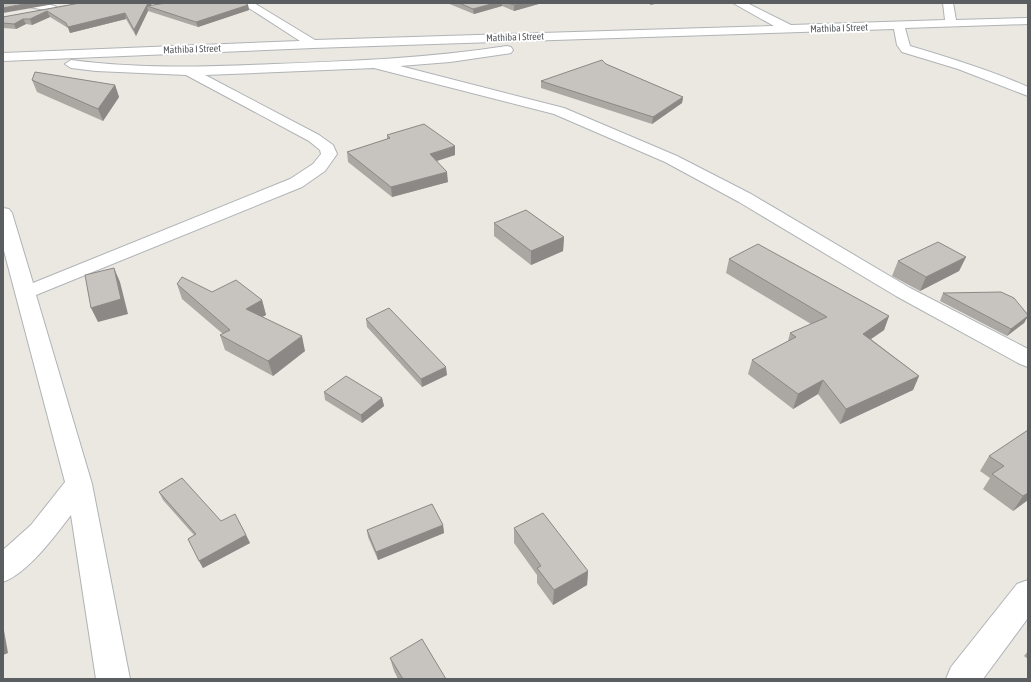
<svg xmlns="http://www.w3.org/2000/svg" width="1031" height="682" viewBox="0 0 1031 682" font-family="'Asap Condensed',sans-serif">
	<rect width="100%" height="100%" fill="#ebe8e2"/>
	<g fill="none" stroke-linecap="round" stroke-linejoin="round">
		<defs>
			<g id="minor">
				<path d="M3 3H42L55 6 57 8 51 11 29 7H3Z"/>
				<path d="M241 3H254L315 40 774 26 733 3H747L791 25 945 20 943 3H953L956 20 1028 18V24L905 28 910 46C950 58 990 70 1028 87V96L958 69 902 52 897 45 894 29 313 48 3 61V53L300 41Z"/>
				<path d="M507 46 511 47 513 50 511 53 450 62 400 66 564 108 677 156 751 194 910 288 1028 349V367L1020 364 896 296 739 202 665 162 554 114 374 68 205 75 319 135 333 145 337 154 325 171 302 187 36 295 92 484 130 679H96L71 515C55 536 28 573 3 582V550L31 525 65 482 3 247V208L9 209 12 213 33 283 290 179 313 164 321 154 320 150 309 141 186 75 96 71 71 68 65 64 71 60C139 69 206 67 274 64 352 61 430 58 507 46Z"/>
				<path d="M1028 580V618L983 679H946L951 667 1017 584Z"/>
			</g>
		</defs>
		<use href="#minor" stroke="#afb3b6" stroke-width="2"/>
		<use href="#minor" fill="#fff" fill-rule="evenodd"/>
	</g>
	<g fill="#aba8a3">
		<path d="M80 3H152L151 6 248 5 249 10 198 27 148 11 136 36 126 19 70 33 68 28 50 17 32 25 26 24 16 29 3 28V17Z"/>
		<path d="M447 3H542L514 11 502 6 474 14Z"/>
		<path d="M606 64 683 97 682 103 652 124 541 88V81Z"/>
		<path d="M32 80 115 85 119 97 103 121 37 92Z"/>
		<path d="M387 135 455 155 437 161 448 182 392 197 348 162 347 152 387 139Z"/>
		<path d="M494 223 564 237 563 251 531 265 494 236Z"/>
		<path d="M966 257 959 271 920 291 892 276 898 261Z"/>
		<path d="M729 259 889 316 884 330 871 339 919 376 913 390 840 424 818 394 793 409 748 374 752 360 788 341 790 333 811 324 726 273Z"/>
		<path d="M177 284 212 292 262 300 266 315 262 317 305 351 273 376 225 350 220 335 223 334 182 299Z"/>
		<path d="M943 293 1028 315V316L1024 323 1007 336 940 301Z"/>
		<path d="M366 319 447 375 422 387 367 327Z"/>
		<path d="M324 392 382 398 384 406 362 423 325 400Z"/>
		<path d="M1028 430V500L1013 511 983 489 990 478 980 471 989 456Z"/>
		<path d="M159 492 221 521 246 535 250 543 203 568 188 539 194 535 163 500Z"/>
		<path d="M443 525 444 533 378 560 368 537 367 530Z"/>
		<path d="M514 528 588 571 587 585 553 605 537 583V575L514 543Z"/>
		<path d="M1028 651V659L1024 656Z"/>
		<path d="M390 658 446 679H398L394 671Z"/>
	</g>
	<g fill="#8b8885">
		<path d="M29 3H60L3 13V8Z"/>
		<path d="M148 3H152L150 7 147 6 148 11 136 36 134 30Z"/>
		<path d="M495 3H502V6L474 14 473 9Z"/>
		<path d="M523 3H542L514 11V5Z"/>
		<path d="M651 3H660L650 5Z"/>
		<path d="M248 5 249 10 198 27 196 22Z"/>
		<path d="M47 11 50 17 32 25 30 19Z"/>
		<path d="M125 13 126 19 70 33 68 27Z"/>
		<path d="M23 19 26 24 16 29 14 24Z"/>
		<path d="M115 85 119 97 103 121 98 109Z"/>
		<path d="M683 97 682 103 652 124 653 117Z"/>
		<path d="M455 146V155L430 163V154Z"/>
		<path d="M447 172 448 182 392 197 391 187Z"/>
		<path d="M564 237 563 251 531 265V251Z"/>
		<path d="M966 257 959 271 920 291 926 277Z"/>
		<path d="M114 268 120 282 128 314 98 322 91 308Z"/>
		<path d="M262 300 266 315 250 323 246 309Z"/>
		<path d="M889 316 884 330 858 348 863 334Z"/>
		<path d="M1028 316 1024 323 1007 336 1011 329Z"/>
		<path d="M302 336 305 351 273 376 268 361Z"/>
		<path d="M446 367 447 375 422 387 421 379Z"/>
		<path d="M919 376 913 390 840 424 846 409Z"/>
		<path d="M823 380 818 394 793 409 798 394Z"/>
		<path d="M382 398 384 406 362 423 361 415Z"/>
		<path d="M1028 493V500L1013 511 1023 496Z"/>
		<path d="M443 525 444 533 378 560 376 552Z"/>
		<path d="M246 535 250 543 203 568 199 561Z"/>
		<path d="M588 571 587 585 553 605 554 590Z"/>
		<path d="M3 625 8 653 3 655Z"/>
	</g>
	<g fill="#c7c3be" stroke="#8b8885">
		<path d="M3 3H29L3 8Z"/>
		<path d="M80 3H148L134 30 125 13 68 27 66 23 47 11 30 19H23L14 24 3 23V17Z"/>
		<path d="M166 3H245L248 5 196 22 147 6Z"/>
		<path d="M459 3H495L473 9Z"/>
		<path d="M508 3H523L514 5Z"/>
		<path d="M602 60 606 64 683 97 653 117 541 81Z"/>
		<path d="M35 72 115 85 98 109 32 80Z"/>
		<path d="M424 124 455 146 430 154 447 172 391 187 347 152 390 138 387 135Z"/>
		<path d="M526 210 564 237 531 251 494 223Z"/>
		<path d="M938 242 966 257 926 277 898 261Z"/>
		<path d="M758 244 889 316 863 334 919 376 846 409 823 380 798 394 752 360 796 337 790 333 827 317 729 259Z"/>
		<path d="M114 268 121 299 91 308 85 275Z"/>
		<path d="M182 277 212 292 236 280 262 300 246 309 302 336 268 361 220 335 230 330 177 284Z"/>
		<path d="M1001 292 1014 298 1028 315V316L1011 329 943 293Z"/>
		<path d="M389 308 446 367 421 379 366 319Z"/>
		<path d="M346 376 382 398 361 415 324 392Z"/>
		<path d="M1028 430V493L1023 496 992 474 1004 466 989 456Z"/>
		<path d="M182 478 221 521 235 514 246 535 199 561 188 539 196 534 159 492Z"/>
		<path d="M432 504 443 525 376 552 367 530Z"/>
		<path d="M543 513 588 571 554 590 537 568 541 566 514 528Z"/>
		<path d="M422 639 446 679H403L390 658Z"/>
	</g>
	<g text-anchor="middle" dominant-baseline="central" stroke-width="4" stroke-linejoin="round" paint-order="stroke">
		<g font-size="10" fill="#5a5e61" stroke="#fff">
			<text transform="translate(839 28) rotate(-2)">Mathiba I Street</text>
			<text transform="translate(515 37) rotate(-2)">Mathiba I Street</text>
			<text transform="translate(192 49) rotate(-2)">Mathiba I Street</text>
		</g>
	</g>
	<rect width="1031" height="682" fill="none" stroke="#5a5e61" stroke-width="8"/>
</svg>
